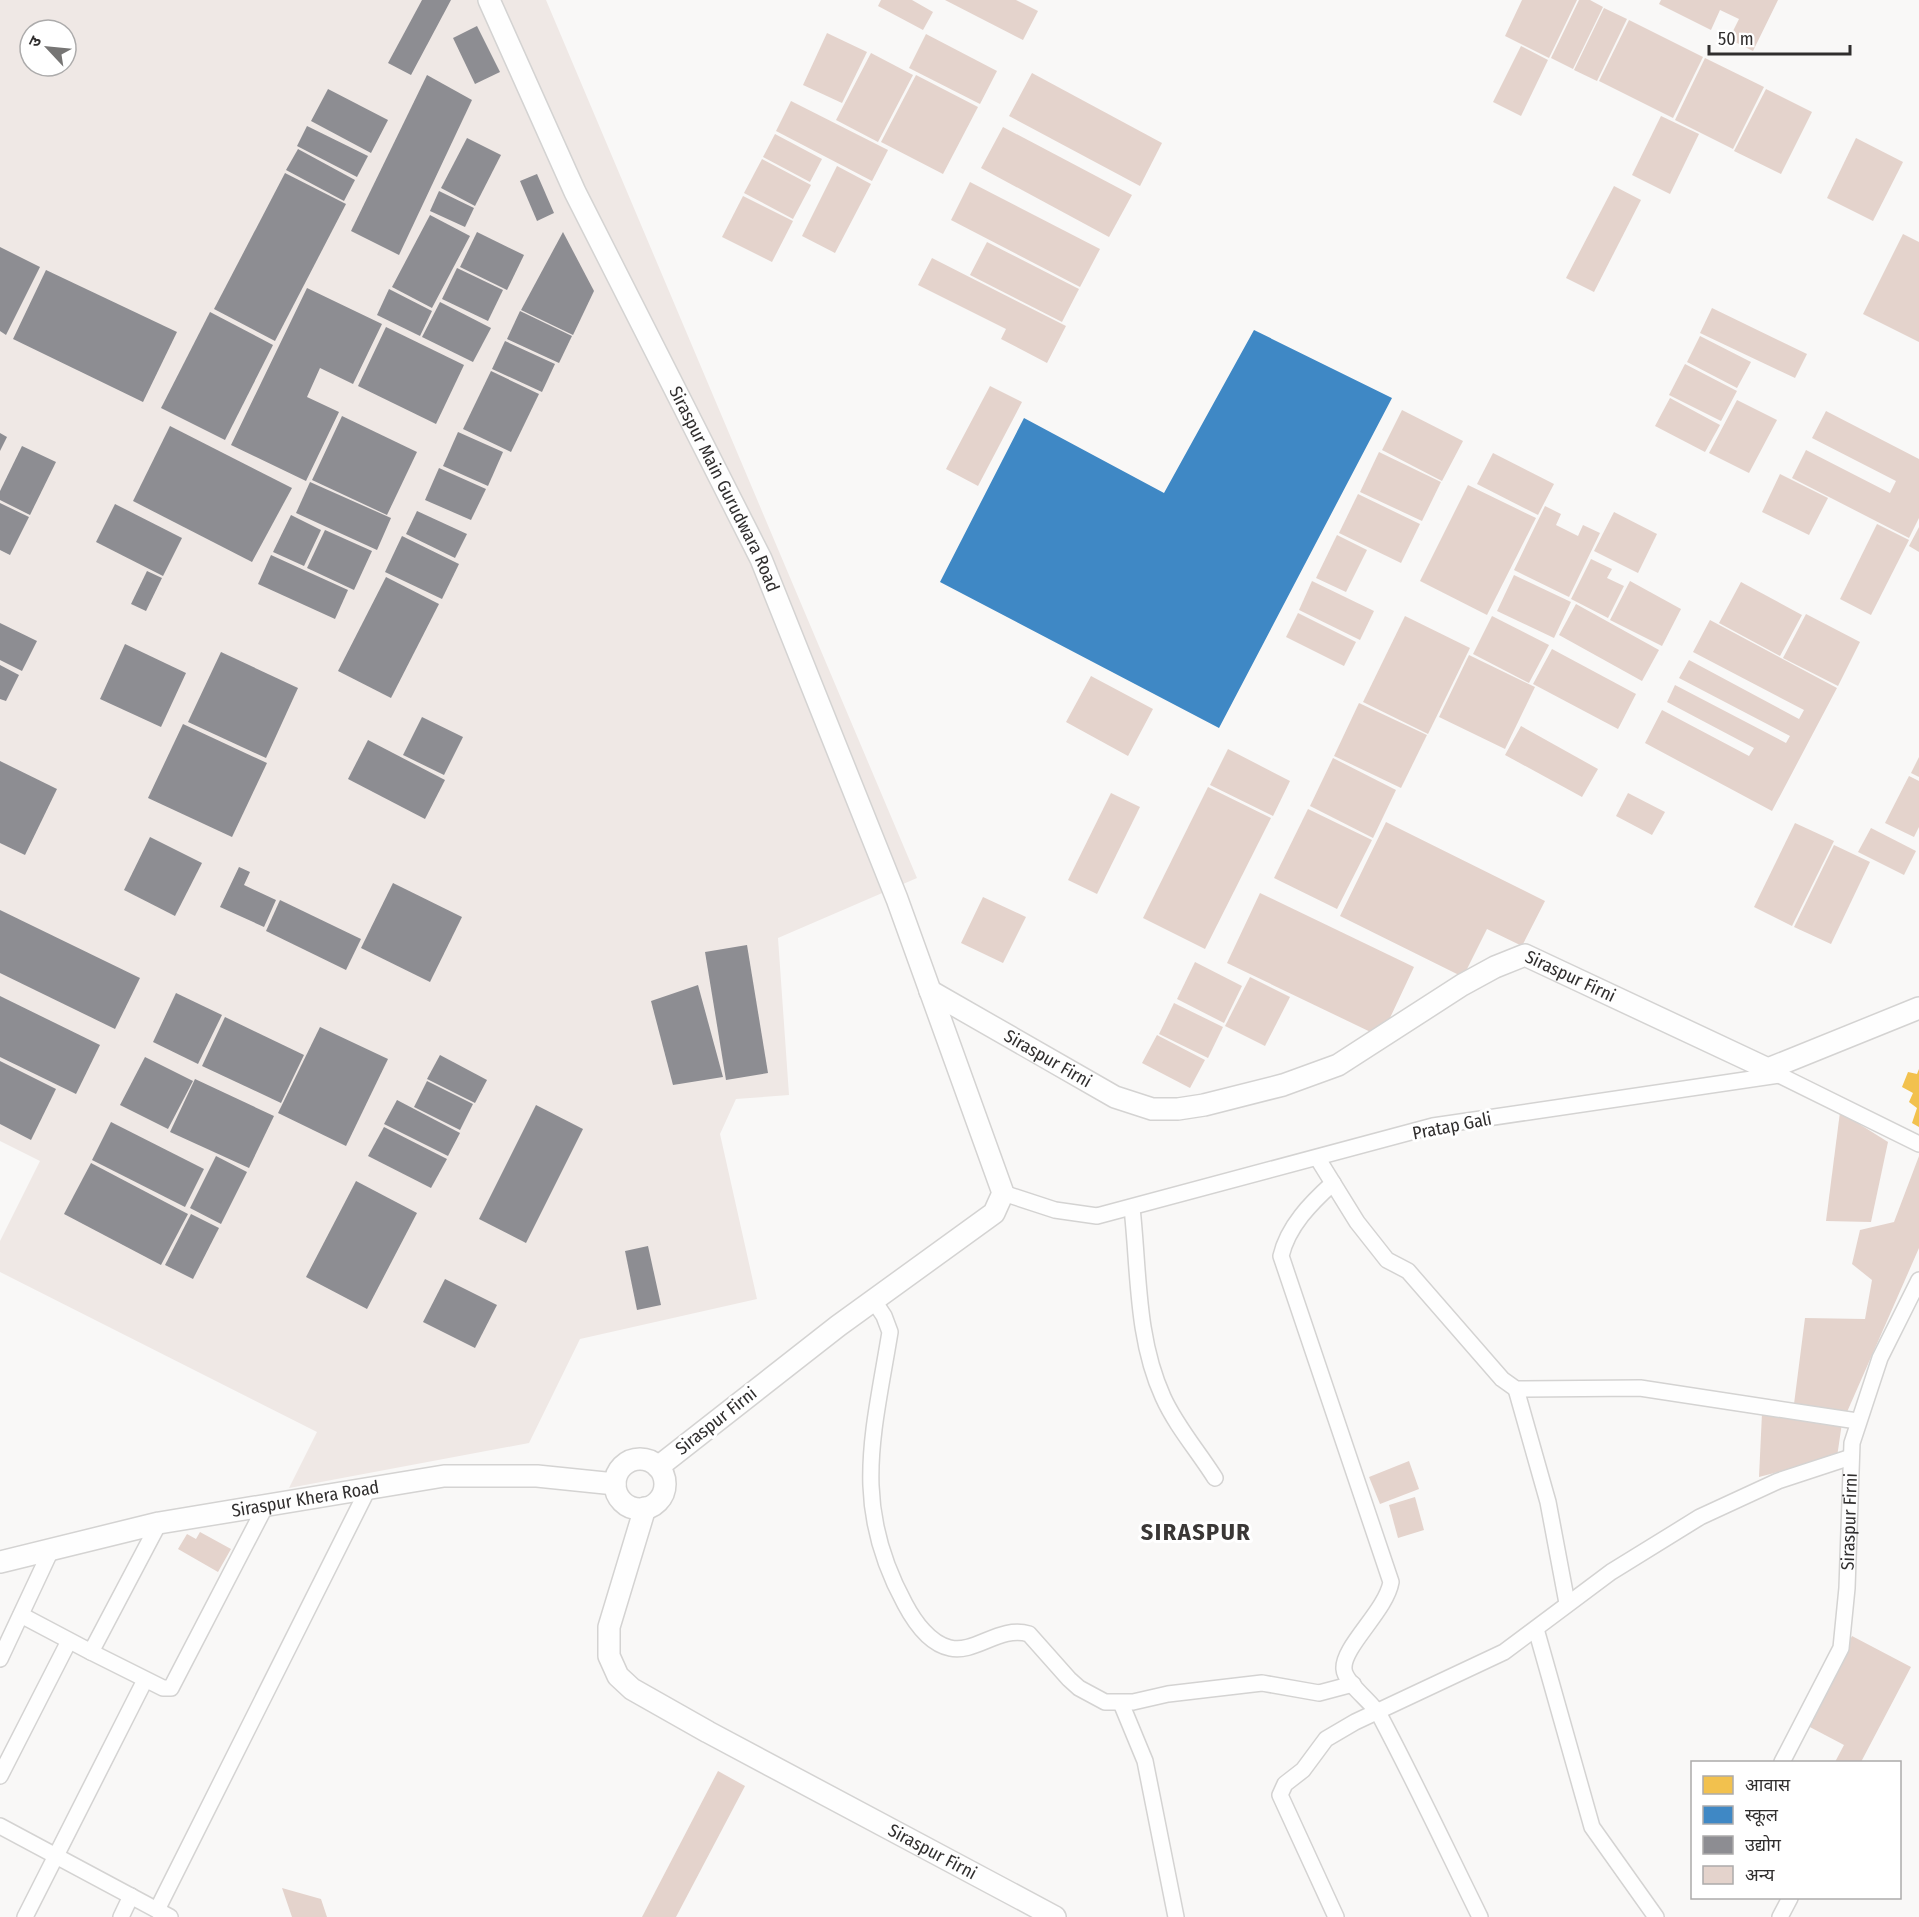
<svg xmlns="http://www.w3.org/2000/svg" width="1919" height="1917" viewBox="0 0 1919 1917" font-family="'Fira Sans Condensed','Noto Sans Devanagari',sans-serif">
	<rect width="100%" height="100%" fill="#f9f8f7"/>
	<path fill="#efe8e5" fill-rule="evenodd" d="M0 0H546L917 878 778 938 789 1095 736 1099 720 1134 757 1299 580 1339 529 1443 289 1488 317 1432 0 1272V1241L40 1161 0 1141ZM30 30H66V66H30Z"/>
	<path fill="#f2c14e" d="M1919 1069V1127L1912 1123 1917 1108 1909 1102 1913 1093 1902 1087 1908 1072 1917 1074Z"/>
	<path fill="#3f88c5" d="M1254 330 1392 398 1219 728 940 582 1024 418 1164 493Z"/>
	<g fill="#8d8d92">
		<path d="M422 0H451L411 75 388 63Z"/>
		<path d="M477 26 500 72 475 84 453 38Z"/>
		<path d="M427 75 472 100 399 255 351 231Z"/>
		<path d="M328 89 388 120 371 153 311 121Z"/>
		<path d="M307 126 368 156 357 177 297 146Z"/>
		<path d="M467 138 501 155 475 206 441 188Z"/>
		<path d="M298 149 355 180 344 201 286 170Z"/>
		<path d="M285 173 346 204 275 341 214 309Z"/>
		<path d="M537 174 554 213 537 221 520 181Z"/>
		<path d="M439 191 474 208 465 227 430 211Z"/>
		<path d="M430 215 470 236 432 308 392 287Z"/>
		<path d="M477 232 524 255 507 290 460 267Z"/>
		<path d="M563 232 594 291 573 335 521 310Z"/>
		<path d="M0 247 40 267 6 335 0 331Z"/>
		<path d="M457 268 503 290 488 321 442 299Z"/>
		<path d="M46 270 177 332 143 402 13 339Z"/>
		<path d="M307 288 382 324 353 384 320 368 307 397 339 412 306 481 231 445Z"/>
		<path d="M389 289 432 311 420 336 377 315Z"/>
		<path d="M440 302 491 328 473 362 422 337Z"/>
		<path d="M520 311 572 336 559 363 507 339Z"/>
		<path d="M210 312 273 345 225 440 161 408Z"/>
		<path d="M386 327 464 365 436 424 358 386Z"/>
		<path d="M505 341 555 364 542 392 492 369Z"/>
		<path d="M491 371 539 394 511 452 463 429Z"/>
		<path d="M342 416 417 452 387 515 312 480Z"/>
		<path d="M170 426 292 488 252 562 133 501Z"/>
		<path d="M458 432 503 452 488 486 443 466Z"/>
		<path d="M0 433 7 437 0 451Z"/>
		<path d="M22 446 56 462 30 515 0 500V491Z"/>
		<path d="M439 468 486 489 471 520 425 500Z"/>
		<path d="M310 482 391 518 377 550 296 513Z"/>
		<path d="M0 503 29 517 10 555 0 550Z"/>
		<path d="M115 504 182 538 163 576 96 542Z"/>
		<path d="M417 511 467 534 455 558 406 534Z"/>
		<path d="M291 515 321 530 304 566 273 552Z"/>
		<path d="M325 530 372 551 354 590 307 568Z"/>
		<path d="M402 536 459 564 442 599 385 572Z"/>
		<path d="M271 555 348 590 335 619 258 584Z"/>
		<path d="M147 571 162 578 146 611 131 604Z"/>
		<path d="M386 577 439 604 391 698 338 671Z"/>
		<path d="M0 623 37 641 22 671 0 660Z"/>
		<path d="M125 644 186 673 161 727 100 699Z"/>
		<path d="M221 652 298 688 266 758 188 722Z"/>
		<path d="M0 665 19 675 6 701 0 699Z"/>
		<path d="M422 717 463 737 444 775 403 755Z"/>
		<path d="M183 724 267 763 232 837 148 798Z"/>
		<path d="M368 740 445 780 425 819 348 779Z"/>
		<path d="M0 761 57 789 25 855 0 843Z"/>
		<path d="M150 837 202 863 175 916 124 890Z"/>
		<path d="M239 867 250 872 244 885 276 900 264 927 220 907Z"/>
		<path d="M393 883 462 917 430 982 361 948Z"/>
		<path d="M280 900 361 939 346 970 266 931Z"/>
		<path d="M0 910 140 978 115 1029 0 973Z"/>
		<path d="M747 945 768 1073 726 1080 705 952Z"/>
		<path d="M698 985 723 1077 673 1085 651 1001Z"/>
		<path d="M176 993 222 1015 198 1064 153 1042Z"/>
		<path d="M0 996 100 1045 76 1094 0 1057Z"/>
		<path d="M225 1017 304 1055 281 1103 202 1066Z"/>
		<path d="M320 1027 388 1059 346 1146 278 1113Z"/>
		<path d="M440 1055 487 1080 475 1103 427 1079Z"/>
		<path d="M145 1057 193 1081 168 1129 120 1105Z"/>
		<path d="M0 1061 56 1089 31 1140 0 1124Z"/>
		<path d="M195 1079 274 1116 249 1168 170 1132Z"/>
		<path d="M427 1081 473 1104 460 1130 414 1107Z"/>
		<path d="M397 1100 460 1133 448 1156 384 1124Z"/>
		<path d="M536 1105 583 1129 526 1243 479 1219Z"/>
		<path d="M111 1122 204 1169 185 1207 92 1160Z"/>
		<path d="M384 1127 447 1159 431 1188 368 1156Z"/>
		<path d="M216 1156 247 1172 221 1224 190 1208Z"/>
		<path d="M91 1163 188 1214 161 1265 64 1214Z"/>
		<path d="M356 1181 417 1213 367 1309 306 1277Z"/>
		<path d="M191 1214 219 1228 193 1279 165 1265Z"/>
		<path d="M648 1246 661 1305 637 1310 625 1251Z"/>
		<path d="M445 1279 497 1305 475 1348 423 1322Z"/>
	</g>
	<g fill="#e4d3cc">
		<path d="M881 0H912L933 12 923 30 878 6Z"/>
		<path d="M945 0H1016L1038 11 1023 40Z"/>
		<path d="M1522 0H1577L1549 58 1505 36Z"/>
		<path d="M1579 0H1590L1603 7 1573 69 1551 58Z"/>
		<path d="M1661 0H1778L1753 51 1729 39 1739 19 1720 10 1711 30 1659 4Z"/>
		<path d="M1604 8 1627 19 1597 81 1574 70Z"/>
		<path d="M1629 20 1703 57 1673 118 1599 81Z"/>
		<path d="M827 33 867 52 842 103 803 85Z"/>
		<path d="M926 34 997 71 980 104 909 68Z"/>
		<path d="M1521 46 1548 60 1521 116 1493 102Z"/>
		<path d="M871 53 913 75 878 142 836 120Z"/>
		<path d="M1705 58 1764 87 1733 149 1675 120Z"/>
		<path d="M1032 73 1162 143 1140 186 1009 116Z"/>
		<path d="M916 75 978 107 943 174 881 142Z"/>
		<path d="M1766 89 1812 112 1781 174 1734 151Z"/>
		<path d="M791 101 888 150 872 181 776 131Z"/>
		<path d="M1661 116 1699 134 1670 194 1632 175Z"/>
		<path d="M1003 127 1132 195 1109 237 981 168Z"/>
		<path d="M775 134 822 159 810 182 763 157Z"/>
		<path d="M1856 138 1903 162 1873 221 1827 198Z"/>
		<path d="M762 159 811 185 793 219 744 193Z"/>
		<path d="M837 166 871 184 835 253 802 236Z"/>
		<path d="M970 182 1100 249 1080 287 951 220Z"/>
		<path d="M1614 186 1641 200 1594 292 1566 278Z"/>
		<path d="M743 196 793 221 772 262 722 237Z"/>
		<path d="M1903 234 1919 242V342L1863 314Z"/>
		<path d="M987 242 1079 289 1062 322 970 275Z"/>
		<path d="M932 258 1066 326 1047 363 1001 339 1006 329 918 285Z"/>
		<path d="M1712 308 1807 354 1795 378 1700 333Z"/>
		<path d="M1700 336 1751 362 1737 388 1687 362Z"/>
		<path d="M1685 364 1737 391 1721 421 1669 395Z"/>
		<path d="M990 386 1022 402 978 486 946 469Z"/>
		<path d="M1670 398 1720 425 1705 452 1655 426Z"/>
		<path d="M1737 400 1777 420 1749 473 1709 453Z"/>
		<path d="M1402 410 1463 441 1442 481 1382 450Z"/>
		<path d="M1826 411 1919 459V518L1909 538 1792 478 1806 450 1890 493 1896 481 1812 438Z"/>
		<path d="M1379 452 1441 482 1422 521 1360 492Z"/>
		<path d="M1493 453 1554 484 1538 515 1477 484Z"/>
		<path d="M1780 474 1828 498 1809 535 1762 512Z"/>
		<path d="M1468 485 1536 518 1487 615 1420 581Z"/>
		<path d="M1358 494 1420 524 1401 563 1339 533Z"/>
		<path d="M1545 506 1561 514 1556 525 1578 536 1583 525 1600 533 1569 597 1514 570Z"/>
		<path d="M1614 512 1657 534 1638 573 1594 551Z"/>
		<path d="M1877 524 1909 540 1871 615 1840 599Z"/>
		<path d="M1919 527V552L1909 546Z"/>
		<path d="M1337 535 1367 550 1346 592 1316 578Z"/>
		<path d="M1591 559 1612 569 1607 578 1624 586 1608 618 1571 599Z"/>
		<path d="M1514 575 1571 602 1554 638 1497 611Z"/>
		<path d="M1312 581 1374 611 1360 640 1299 610Z"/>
		<path d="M1630 581 1681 609 1662 646 1610 620Z"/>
		<path d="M1741 582 1802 615 1780 656 1719 623Z"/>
		<path d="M1576 604 1659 650 1642 681 1559 635Z"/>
		<path d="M1298 613 1356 642 1344 666 1286 637Z"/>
		<path d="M1806 614 1860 642 1838 686 1783 658Z"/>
		<path d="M1405 616 1470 648 1428 734 1363 702Z"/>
		<path d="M1492 616 1549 645 1529 683 1473 654Z"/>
		<path d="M1710 620 1837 688 1772 811 1645 743 1662 710 1749 756 1754 748 1667 702 1675 685 1786 743 1790 736 1679 678 1689 660 1799 719 1804 710 1693 652Z"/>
		<path d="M1552 649 1636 694 1618 729 1533 684Z"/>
		<path d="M1469 655 1535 687 1505 749 1439 717Z"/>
		<path d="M1091 676 1153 709 1128 756 1066 722Z"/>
		<path d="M1359 703 1427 735 1401 788 1334 756Z"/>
		<path d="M1521 726 1598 769 1582 797 1505 755Z"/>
		<path d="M1228 749 1290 781 1273 816 1210 785Z"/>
		<path d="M1919 757V777L1911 773Z"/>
		<path d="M1333 758 1396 790 1373 838 1310 806Z"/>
		<path d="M1909 776 1919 781V827L1914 837 1885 823Z"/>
		<path d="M1208 787 1271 818 1205 949 1143 918Z"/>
		<path d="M1111 793 1140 807 1097 894 1068 880Z"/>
		<path d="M1628 793 1665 812 1652 835 1616 816Z"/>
		<path d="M1308 809 1372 840 1337 909 1274 878Z"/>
		<path d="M1386 822 1545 901 1522 946 1487 929 1463 977 1340 916Z"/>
		<path d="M1795 823 1834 841 1792 926 1754 907Z"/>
		<path d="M1871 828 1916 851 1904 875 1858 852Z"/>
		<path d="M1834 845 1870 862 1831 944 1794 927Z"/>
		<path d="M1260 893 1414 967 1381 1037 1227 963Z"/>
		<path d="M983 897 1026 917 1003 963 961 943Z"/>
		<path d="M1195 962 1242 986 1224 1023 1177 999Z"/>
		<path d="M1250 977 1290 997 1265 1046 1225 1026Z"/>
		<path d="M1174 1003 1223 1027 1208 1058 1159 1034Z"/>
		<path d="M1157 1035 1205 1060 1190 1088 1142 1063Z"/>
		<path d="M1840 1112 1888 1142 1871 1222 1826 1221Z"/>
		<path d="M1919 1156V1248L1847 1412 1794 1404 1805 1318 1865 1319 1872 1280 1852 1264 1860 1230 1894 1222Z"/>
		<path d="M1762 1413 1842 1423 1837 1457 1759 1477Z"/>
		<path d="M1409 1461 1419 1489 1380 1504 1369 1477Z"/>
		<path d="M1415 1497 1424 1530 1398 1538 1389 1505Z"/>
		<path d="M200 1532 231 1549 218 1572 178 1549 187 1534 196 1539Z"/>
		<path d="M1852 1636 1911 1667 1861 1762H1835L1844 1745 1806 1725Z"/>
		<path d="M718 1771 745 1786 676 1917H642Z"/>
		<path d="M282 1888 321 1899 327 1917H292Z"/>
	</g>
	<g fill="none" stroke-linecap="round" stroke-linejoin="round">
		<defs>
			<g id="street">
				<path d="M1771 1071 1919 1144"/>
				<path d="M1318 1159 1357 1222 1387 1260 1408 1271 1502 1379 1516 1389 1640 1388 1857 1421"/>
				<path d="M1333 1183C1311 1203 1288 1226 1281 1256L1391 1582C1386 1611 1342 1647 1344 1669 1345 1684 1373 1702 1380 1716 1415 1782 1447 1850 1480 1917"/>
				<path d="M1003 1193 1055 1210 1097 1216 1433 1126 1779 1075"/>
				<path d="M1132 1208C1139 1271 1136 1338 1163 1397 1176 1426 1198 1451 1215 1478"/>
				<path d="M874 1301 884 1316 890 1332C873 1436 851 1505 905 1604 914 1621 930 1644 950 1648 975 1654 1000 1625 1029 1634L1069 1679 1079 1688 1105 1702H1133L1168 1694 1262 1683 1319 1693 1353 1684"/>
				<path d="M1516 1389 1548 1502 1567 1603"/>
				<path d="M21 1615 91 1652 159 1523"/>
				<path d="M1536 1629 1592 1827 1656 1917"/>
				<path d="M91 1652 163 1688H171L265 1507"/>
				<path d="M0 1659 52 1548"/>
				<path d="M1121 1703 1145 1761 1176 1917"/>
				<path id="s1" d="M1782 1762 1841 1648 1847 1588 1852 1443 1880 1358 1919 1280"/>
				<path d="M0 1776 69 1641"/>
				<path d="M0 1826 170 1917"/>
				<path d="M157 1910 369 1487"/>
				<path d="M25 1917 145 1680"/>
				<path d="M121 1917 131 1896"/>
				<path d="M1336 1917 1280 1795 1285 1784 1303 1770 1326 1739 1355 1722 1504 1652 1611 1572 1700 1517 1778 1481 1851 1457"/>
				<path d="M1780 1917 1790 1898"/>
			</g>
			<g id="secondary">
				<path id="s2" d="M489 0 575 192 761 559 897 899 1003 1193 994 1213 838 1326 658 1467"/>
				<path id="s3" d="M930 991 1115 1097 1152 1109H1178L1204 1105 1283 1085 1338 1065 1462 985 1495 967 1525 955 1768 1069 1919 1008"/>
				<circle cx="640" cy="1484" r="25"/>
				<path id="s4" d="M645 1508 609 1627V1656L618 1676 632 1689 708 1732 1055 1917"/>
				<path id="s5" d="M0 1562 159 1523 444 1476H537L615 1484"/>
			</g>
		</defs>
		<use href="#street" stroke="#d4d3d2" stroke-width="18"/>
		<use href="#secondary" stroke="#d4d3d2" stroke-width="24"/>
		<use href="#street" stroke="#fefefe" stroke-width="15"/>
		<use href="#secondary" stroke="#fefefe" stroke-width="21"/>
	</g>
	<g text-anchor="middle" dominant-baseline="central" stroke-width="6" stroke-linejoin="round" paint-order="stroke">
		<g font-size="18" fill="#302e2e" stroke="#fff">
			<text stroke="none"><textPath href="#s2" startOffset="543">Siraspur Main Gurudwara Road</textPath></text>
			<text stroke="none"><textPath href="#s3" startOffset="712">Siraspur Firni</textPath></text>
			<text stroke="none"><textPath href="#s3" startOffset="136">Siraspur Firni</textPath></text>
			<text transform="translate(1452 1126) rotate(-11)">Pratap Gali</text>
			<text transform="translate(716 1421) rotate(-38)">Siraspur Firni</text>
			<text stroke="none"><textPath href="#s5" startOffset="312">Siraspur Khera Road</textPath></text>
			<text stroke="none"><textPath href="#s1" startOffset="255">Siraspur Firni</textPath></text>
			<text stroke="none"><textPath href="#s4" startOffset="536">Siraspur Firni</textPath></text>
		</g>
		<g font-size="24" font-weight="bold" letter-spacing="1.5" fill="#3a3736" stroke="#fff">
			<text x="1196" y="1532">SIRASPUR</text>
		</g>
	</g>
	<rect x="1691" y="1761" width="210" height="138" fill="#ffffff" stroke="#acabab" stroke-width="1.5"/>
	<rect x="1703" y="1776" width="30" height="18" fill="#f2c14e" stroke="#acabab" stroke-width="1.5"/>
	<text x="1745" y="1791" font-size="18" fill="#302e2e">आवास</text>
	<rect x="1703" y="1806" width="30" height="18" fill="#3f88c5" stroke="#acabab" stroke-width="1.5"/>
	<text x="1745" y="1821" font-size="18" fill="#302e2e">स्कूल</text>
	<rect x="1703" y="1836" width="30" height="18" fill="#8d8d92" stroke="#acabab" stroke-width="1.5"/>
	<text x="1745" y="1851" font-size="18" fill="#302e2e">उद्योग</text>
	<rect x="1703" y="1866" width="30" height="18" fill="#e4d3cc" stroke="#acabab" stroke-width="1.5"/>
	<text x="1745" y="1881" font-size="18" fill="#302e2e">अन्य</text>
	<g transform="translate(48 48) rotate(296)"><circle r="28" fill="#ffffff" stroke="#acabab" stroke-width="1.5"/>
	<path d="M0-4.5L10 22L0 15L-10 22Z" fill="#767574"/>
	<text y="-9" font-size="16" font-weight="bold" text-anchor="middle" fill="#302e2e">उ</text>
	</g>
	<path d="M1709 45v9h141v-9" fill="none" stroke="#302e2e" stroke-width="3"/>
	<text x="1718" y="45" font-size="18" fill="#302e2e" stroke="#ffffff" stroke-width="4.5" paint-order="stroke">50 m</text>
</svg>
